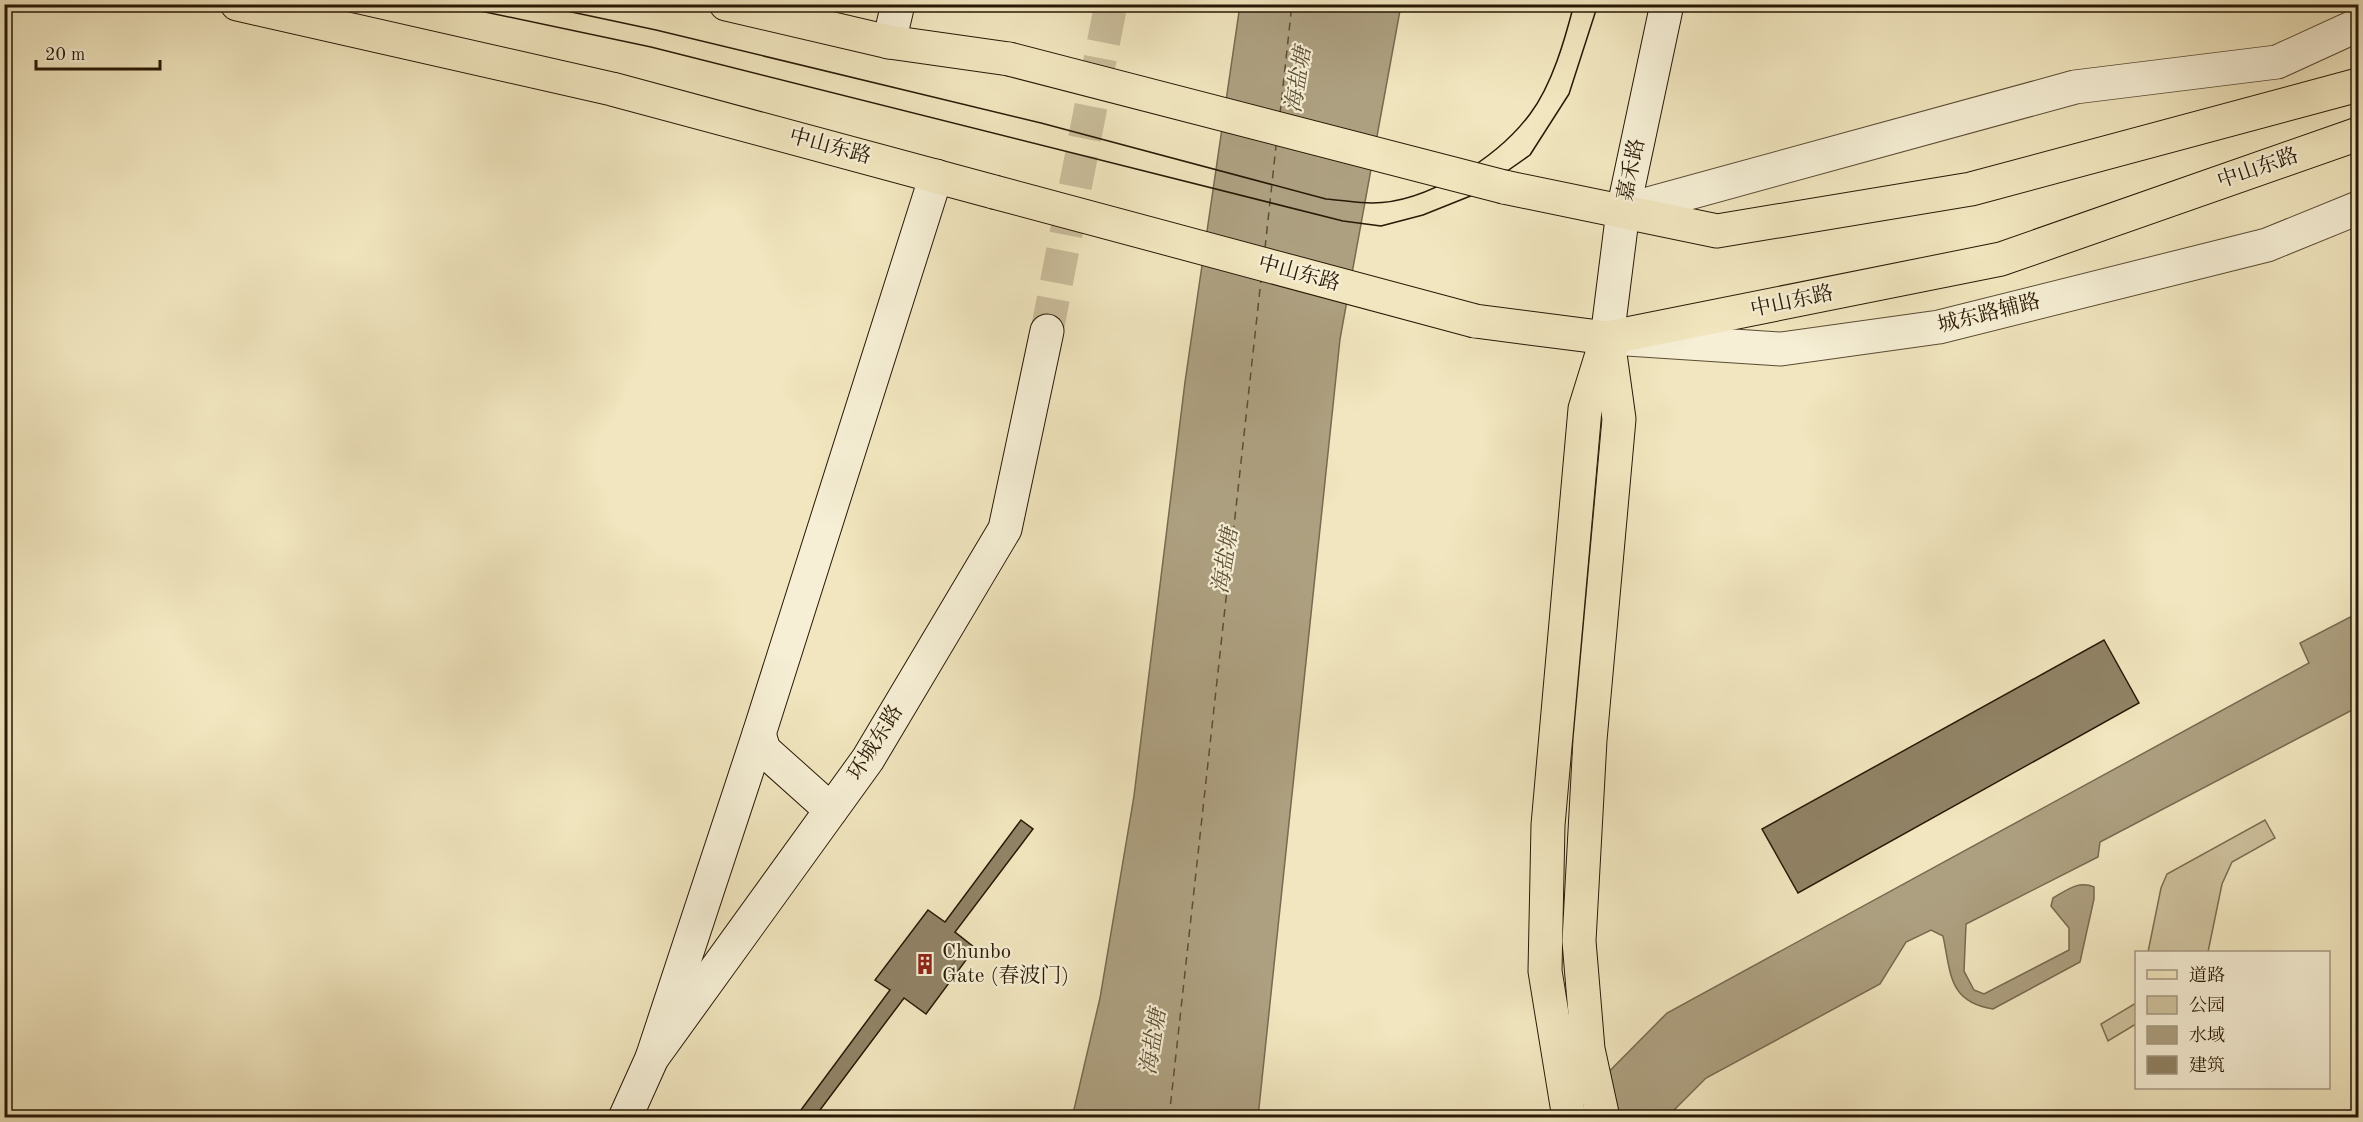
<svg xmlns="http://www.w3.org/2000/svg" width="2363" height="1122" viewBox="0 0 2363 1122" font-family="'Old Standard TT','Noto Serif SC',serif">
	<rect width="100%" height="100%" fill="#f1e6bf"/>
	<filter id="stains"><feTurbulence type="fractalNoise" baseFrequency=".00333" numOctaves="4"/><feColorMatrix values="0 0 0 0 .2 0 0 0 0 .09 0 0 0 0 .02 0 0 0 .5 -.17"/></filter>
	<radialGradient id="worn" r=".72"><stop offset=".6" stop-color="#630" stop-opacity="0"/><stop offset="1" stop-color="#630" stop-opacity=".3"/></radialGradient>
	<g fill="#cfc39f" stroke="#7c6e52" stroke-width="1.5">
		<path d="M2265 820 2275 838 2232 862 2222 884 2208 952H2148L2161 888 2167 874Z"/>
		<path d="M2136 1003V1024L2108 1041 2101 1024Z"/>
	</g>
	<g fill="#ada080" stroke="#786a4f" stroke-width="1.5">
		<path d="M1240 5H1401L1340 339 1258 1117 1072 1118 1100 998 1134 796 1185 382Z"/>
		<path d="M2358 613V707L2100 842 2098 857 1966 924 1964 971 1974 990 1984 994 2069 950V928L2051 906 2053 898C2067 890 2079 880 2094 887V899L2080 962 1993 1009C1948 1002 1951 973 1943 936L1931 930 1906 942 1880 984 1706 1078 1667 1117 1563 1118 1667 1013 2309 663 2300 643Z"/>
	</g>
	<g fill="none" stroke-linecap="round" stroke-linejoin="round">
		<g stroke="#5e4e36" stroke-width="1.5" stroke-dasharray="8 6" stroke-linecap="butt">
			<path d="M1280 114 1292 4"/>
			<path d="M1265 248 1276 146"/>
			<path d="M1169 1118 1261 280"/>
		</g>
	</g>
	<g fill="#918366" stroke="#291805" stroke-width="1.5">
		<path d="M2104 640 2139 703 1798 893 1762 829Z"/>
		<path d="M1021 820 1033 829 955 932 975 948 926 1014 904 998 814 1118H795L890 990 875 980 928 910 945 922Z"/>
	</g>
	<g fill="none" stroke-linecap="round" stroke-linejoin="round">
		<path stroke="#c9bd9a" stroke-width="33" stroke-dasharray="33 16" stroke-linecap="butt" d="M1047 331 1111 4"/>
		<defs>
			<g id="street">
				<path d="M1623 211 2075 87 2277 62 2358 25"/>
				<path d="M1627 339 1781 349 1939 327 2267 245 2358 208"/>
			</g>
			<g id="secondary">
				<path d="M889 42 898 4"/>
				<path d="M1607 338 1623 211 1667 4"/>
				<path d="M759 734 764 750 831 810"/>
				<path d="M652 1058 759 734 936 176"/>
				<path d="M625 1118 652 1058 868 759 1005 529 1047 331"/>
			</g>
			<g id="primary">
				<path d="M237 4 612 89 994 192"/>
				<path d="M726 4 889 42 1009 59"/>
				<path d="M1504 187 1717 231 1971 189 2358 85"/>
				<path d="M1475 321 1607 338 2001 259 2358 134"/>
				<path d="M1569 1118 1545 971 1548 825 1585 409 1607 338"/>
				<path d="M1603 1118 1588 1049 1579 941 1590 740 1619 419 1609 347"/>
			</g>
		</defs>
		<use href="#street" stroke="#5b4c34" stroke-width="35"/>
		<use href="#secondary" stroke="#291805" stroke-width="35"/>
		<use href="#primary" stroke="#291805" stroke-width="35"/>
		<use href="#street" stroke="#f6efd5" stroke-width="33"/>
		<use href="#secondary" stroke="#f6efd5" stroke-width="33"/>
		<use href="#primary" stroke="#f1e6bf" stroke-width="33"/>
		<g stroke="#291805" stroke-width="1.5">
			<path d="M447 4 651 47 1343 221 1381 226 1423 215 1473 195 1530 155 1569 94 1598 4"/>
			<path d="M534 4 656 30 1041 123 1326 199C1341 200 1357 203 1372 203 1427 203 1498 157 1530 114 1552 85 1565 39 1574 4"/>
		</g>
		<defs>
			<g id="primary-bridge">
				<path d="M1009 59 1504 187"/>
				<path d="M994 192 1475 321"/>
			</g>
		</defs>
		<use href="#primary-bridge" stroke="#291805" stroke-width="35" stroke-linecap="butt"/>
		<use href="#primary-bridge" stroke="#f1e6bf" stroke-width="33"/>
	</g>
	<defs>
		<symbol id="building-bare" viewBox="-9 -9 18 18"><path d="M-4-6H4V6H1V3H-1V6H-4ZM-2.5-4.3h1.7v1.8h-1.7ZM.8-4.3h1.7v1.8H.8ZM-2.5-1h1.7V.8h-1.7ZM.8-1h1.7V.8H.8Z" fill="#8f2418" stroke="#f6efd5" stroke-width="2.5" paint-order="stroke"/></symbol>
	</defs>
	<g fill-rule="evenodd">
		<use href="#building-bare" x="910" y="949" width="30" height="30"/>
	</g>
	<g text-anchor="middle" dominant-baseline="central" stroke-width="4.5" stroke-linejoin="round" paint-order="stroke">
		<g font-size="21" fill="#291805" stroke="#f6efd5">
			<text transform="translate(830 147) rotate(15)">中山东路</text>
			<text transform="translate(2258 169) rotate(-19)">中山东路</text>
			<text transform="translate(1632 170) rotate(-78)">嘉禾路</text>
			<text transform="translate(1299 274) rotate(15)">中山东路</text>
			<text transform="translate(1792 302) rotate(-12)">中山东路</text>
			<text transform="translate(1989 314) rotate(-14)">城东路辅路</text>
			<text transform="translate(876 743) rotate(-58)">环城东路</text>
		</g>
		<g font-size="21" fill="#291805" stroke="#f6efd5" text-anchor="start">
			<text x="942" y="952">Chunbo<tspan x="942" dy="24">Gate (春波门)</tspan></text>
		</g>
		<g font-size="22" font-style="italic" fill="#5e4e36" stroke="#f6efd5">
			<text transform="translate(1299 80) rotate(-81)">海盐塘</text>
			<text transform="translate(1226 561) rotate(-81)">海盐塘</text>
			<text transform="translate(1154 1042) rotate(-81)">海盐塘</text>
		</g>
	</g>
	<rect width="2363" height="1122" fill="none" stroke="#f1e6bf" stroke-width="24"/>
	<rect x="6" y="6" width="2351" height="1110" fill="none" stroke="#291805" stroke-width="3"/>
	<rect x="12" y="12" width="2339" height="1098" fill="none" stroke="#291805" stroke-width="1.5"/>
	<rect x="2135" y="951" width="195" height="138" fill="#f6efd5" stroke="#a49982" stroke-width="1.5"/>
	<rect x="2147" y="970" width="30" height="9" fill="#f1e6bf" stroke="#a49982" stroke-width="1.5"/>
	<text x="2189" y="981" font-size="18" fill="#291805">道路</text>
	<rect x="2147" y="996" width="30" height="18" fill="#cfc39f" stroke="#a49982" stroke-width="1.5"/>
	<text x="2189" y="1011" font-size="18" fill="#291805">公园</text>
	<rect x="2147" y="1026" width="30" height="18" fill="#ada080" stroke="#a49982" stroke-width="1.5"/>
	<text x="2189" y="1041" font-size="18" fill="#291805">水域</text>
	<rect x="2147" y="1056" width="30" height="18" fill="#918366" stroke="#a49982" stroke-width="1.5"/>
	<text x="2189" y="1071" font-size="18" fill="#291805">建筑</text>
	<path d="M36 60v9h124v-9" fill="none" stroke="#291805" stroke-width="3"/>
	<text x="45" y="60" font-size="18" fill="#291805" stroke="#f6efd5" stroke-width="4.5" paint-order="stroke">20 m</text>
	<rect width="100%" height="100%" filter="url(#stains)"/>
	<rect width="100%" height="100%" fill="url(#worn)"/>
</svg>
